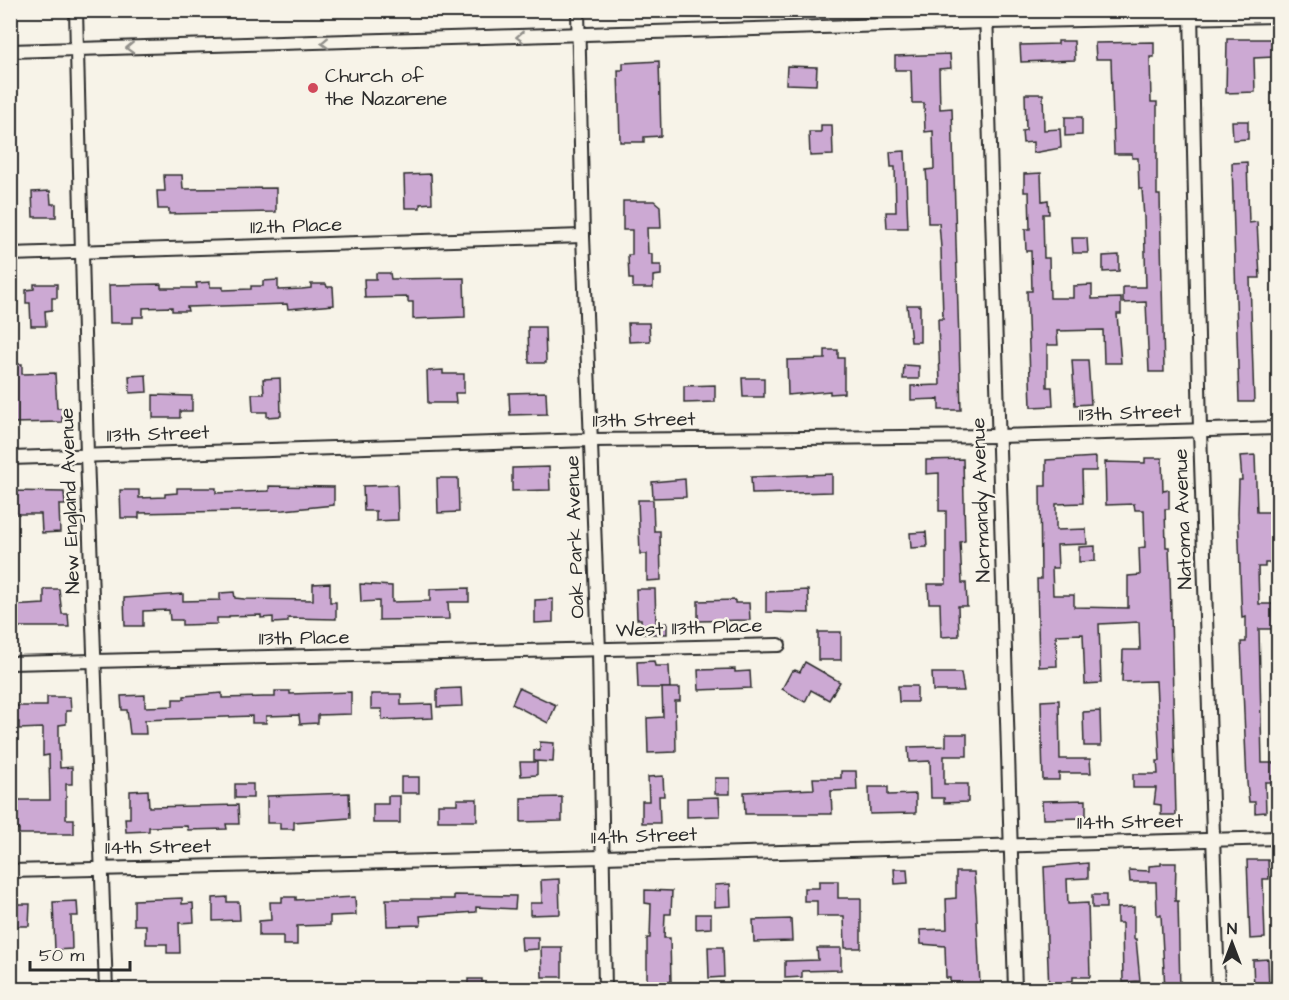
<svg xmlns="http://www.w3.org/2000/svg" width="1289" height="1000" viewBox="0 0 1289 1000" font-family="'Architects Daughter',sans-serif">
	<rect width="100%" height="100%" fill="#f7f3e8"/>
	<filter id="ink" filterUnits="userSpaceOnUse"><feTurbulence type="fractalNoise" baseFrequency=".0167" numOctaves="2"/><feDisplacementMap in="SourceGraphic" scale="12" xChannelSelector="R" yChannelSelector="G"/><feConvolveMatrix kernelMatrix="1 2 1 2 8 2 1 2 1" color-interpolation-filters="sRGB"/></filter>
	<g filter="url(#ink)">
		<g fill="#cca9d3" stroke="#2b2b2b" stroke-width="1.5">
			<path d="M1227 39H1274V57L1254 58 1255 92 1226 93Z"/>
			<path d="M1058 41H1074L1075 60 1021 62 1020 45 1058 44Z"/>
			<path d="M1154 42V57H1150L1151 102H1157V195H1160L1164 372H1149L1146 302 1123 303V287H1146L1144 218 1142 189H1139L1138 158H1132V154H1114L1111 59H1096L1095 43Z"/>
			<path d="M950 54 951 68 939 69 940 109 952 108 961 410H939V399L911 400V386L940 385 938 319H943L941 248 939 223H928L927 181 926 170 934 169 933 131 925 132 924 103H912L911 70H895V56Z"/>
			<path d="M659 61 661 136 644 137V142H620L618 70H623V63Z"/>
			<path d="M787 66 817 67 816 85 786 84Z"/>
			<path d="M1025 94H1043L1044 130 1060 129 1061 148 1033 153V142L1023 143 1022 131 1026 130Z"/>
			<path d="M1065 117H1082V135L1065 136Z"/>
			<path d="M1232 121H1248V139L1233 140Z"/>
			<path d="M821 125H832L833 155 810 156 809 132H821Z"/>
			<path d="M905 151 908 228H887L886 212H896L895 167H891L890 152Z"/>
			<path d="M1247 162 1249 223 1257 222 1260 278H1250L1254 402H1239L1232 163Z"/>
			<path d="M1041 173 1042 201 1048 200 1049 214H1043L1044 258H1049L1050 298H1073V286L1092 285V299L1121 298V314H1117L1121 363H1104L1103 330 1057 331 1058 345H1047V387H1052L1053 406 1031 407 1027 291H1032L1031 251H1026L1025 229H1030L1029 192H1024V174Z"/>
			<path d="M431 174 432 203 420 204V208H405L404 175Z"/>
			<path d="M164 175H182L183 189 276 188V212L169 214V209H158L157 191H165Z"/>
			<path d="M50 191 51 204H56V217H33L32 192Z"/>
			<path d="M623 201H654L660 206 661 228H647L648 254H652V265H661V275L653 276V288H633V279H629L628 255H632V230H623Z"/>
			<path d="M1072 238H1087L1088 253H1073Z"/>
			<path d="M1119 255V271L1103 272V256Z"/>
			<path d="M376 273H390L391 279 464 278 465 317 413 319V302H408V297L365 298 364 279H376Z"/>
			<path d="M278 280V290L302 289 311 288V284H326L327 287H333L334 305 288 309 287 304 187 307 188 311H172V307L143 308V317H133V323H110L109 285 161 284V288H197L196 283 210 282V287H223V290L251 289V286H263V281Z"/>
			<path d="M34 284H57V298H52V310L45 311 46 326H31L30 303H26V290L34 289Z"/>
			<path d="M907 305H920V342H911Z"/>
			<path d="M628 323H649L650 341 629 342Z"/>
			<path d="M528 327H545L546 363H529Z"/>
			<path d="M825 350H838V358H844V393L830 394V391L788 395 787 360 825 359Z"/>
			<path d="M1072 360H1088L1091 404 1075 405Z"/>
			<path d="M10 364H22V374L55 373 57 408H62V422L10 423Z"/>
			<path d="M904 365 919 366V379H903Z"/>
			<path d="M443 370V374H464V393H455L456 403H428L427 371Z"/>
			<path d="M146 375 147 392 130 393 129 376Z"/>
			<path d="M280 378 281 416 267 417V412H253L252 394H264L263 379Z"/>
			<path d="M742 378H764V397H743Z"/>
			<path d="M715 385V402L684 403V386Z"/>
			<path d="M546 392 547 414 510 415 509 393Z"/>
			<path d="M153 395 192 396V411H180V418H153Z"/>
			<path d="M1255 455 1257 512H1278V563H1265V567H1258L1259 604H1273L1274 629H1259L1262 763H1276L1277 782H1265L1266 812 1255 813V802H1249L1247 783 1241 642H1246V617L1242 618 1241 599 1238 514 1239 480H1242L1240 456Z"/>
			<path d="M1096 457V471H1082L1083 503 1056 504V530L1086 529 1087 544 1057 545 1058 568H1052L1053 595H1074V607L1128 608V576L1140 575 1139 548 1145 547 1144 510H1135L1134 504 1106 505 1105 462 1145 463V458H1162L1163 491 1169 490V509H1165L1166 547H1169L1170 575 1176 815H1161V805L1154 804 1156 788H1133V774H1158L1157 761H1160L1156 681 1122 682 1123 650H1140L1139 622 1099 624 1101 683 1085 684 1083 634 1056 635 1057 666 1039 667 1037 579H1041L1040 486H1046V460Z"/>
			<path d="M963 459 965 541 960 542 962 583H966L967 606H958L959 636 941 637 940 603H929L928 584H946V511H939V473L926 474V460Z"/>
			<path d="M549 467 550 490 512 491V468Z"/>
			<path d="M832 474V492L752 494 751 477Z"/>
			<path d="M437 478H458L459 512 438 513Z"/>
			<path d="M685 479 686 497 653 498 652 482Z"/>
			<path d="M397 485 398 520 376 521V511H364L363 486Z"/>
			<path d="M269 486 334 487V505L284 510 139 513V518H121L120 490H139V498L165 497V494L177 493V488H216V493L269 491Z"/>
			<path d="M10 491 64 492 65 505H59L60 532 42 533 41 514H10Z"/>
			<path d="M638 500H653L654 531H660L661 580 647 581V554H640Z"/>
			<path d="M926 532 927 547 911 548 910 533Z"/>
			<path d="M1095 546V561L1079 562V547Z"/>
			<path d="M330 583V602H336V619L288 618V622L273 623V617L261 618V615L229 616V618H217V624L182 625V620H170L169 610 143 611V626H125L124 598 183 594V601L220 600V593L234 592 235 598 244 599 313 600V584Z"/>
			<path d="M360 584 392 586V602L430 601V589L469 588V602H448L449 619 379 620V601L361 602Z"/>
			<path d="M44 589H59L62 614H68L69 627H10V606L44 604Z"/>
			<path d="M636 589H655L656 624 667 623V634H642L641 619H637Z"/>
			<path d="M808 590 809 613 766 612V592Z"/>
			<path d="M553 599V622L535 623V600Z"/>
			<path d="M735 600V603H749L750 620 698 621V601Z"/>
			<rect x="818" y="632" width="23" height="28"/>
			<path d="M654 661 655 666H669L670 688H638L637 662Z"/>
			<path d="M805 662 840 682 829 700 811 690 805 702 782 689 791 672 795 670 800 672Z"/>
			<path d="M735 669V672L750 671 751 688 699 690 698 670Z"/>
			<path d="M932 673H961L964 691H933Z"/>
			<path d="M898 686H917V702H899Z"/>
			<path d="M461 688 462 706 437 707V689Z"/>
			<path d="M519 688 556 705 548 723 512 704Z"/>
			<path d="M662 688H680V701H675L676 752 648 753 647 718 663 717Z"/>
			<path d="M275 691H290V694L351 692V714L318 715V723L300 724 299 715 266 716V723H252V716L145 720 146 734H130L127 710H122L121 696 145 695V707L173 706V699H184V696L222 693V698L264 697H275Z"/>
			<path d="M371 694H401V705L432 704 433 718 382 720V709H371Z"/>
			<path d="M47 697H70L71 711H66V724L59 725V741L60 768 72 767V784H66V819H74V834H19V829H10V811H16L15 800H50L49 755 43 756V728L19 729V722H10V706H47Z"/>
			<path d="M1059 700 1060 759H1090L1091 773H1059V780H1043L1041 701Z"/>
			<path d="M1100 711 1101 746H1084L1083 712Z"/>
			<path d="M946 734H967V756H944V784H968V802L944 803V798H931L930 761 909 762 908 747 946 746Z"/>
			<path d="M540 742 554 743 553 762 534 761V750L540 751Z"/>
			<path d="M520 762H537V775L521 776Z"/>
			<path d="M841 771H856L857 790 831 791 832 814H745L744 792 814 789 813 778H841Z"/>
			<path d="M663 776 664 796H659L660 823H642V801H649L648 777Z"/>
			<rect x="401" y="777" width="18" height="16"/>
			<rect x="715" y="778" width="15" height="16"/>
			<rect x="235" y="784" width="18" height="14"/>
			<path d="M869 787H888V795L916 794V813L870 814Z"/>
			<path d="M148 790 149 807 238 805 239 824H226L227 829 188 830 187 826 149 827V831L126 832 125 818H130V791Z"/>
			<path d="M349 793 350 818 294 822V829H280V823H267V796Z"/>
			<path d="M388 796H400V823H373V804H388Z"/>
			<path d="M562 797V821L521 822V798Z"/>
			<path d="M719 797 720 816 687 817V798Z"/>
			<path d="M457 799H477V821H438V804H457Z"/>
			<path d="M1086 800V818L1043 819 1042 801Z"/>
			<path d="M1247 860H1268L1269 879H1263L1265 938 1250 939Z"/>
			<path d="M1088 863V878L1067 879 1068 904 1088 903 1090 977H1073V981H1067V990H1049L1044 867Z"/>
			<path d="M1161 863H1176L1175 901H1178L1180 990H1165L1161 915H1157L1156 882H1130L1129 870 1149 871V866L1161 865Z"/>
			<path d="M894 869H907L908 883 895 884Z"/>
			<path d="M956 872H974L976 898 980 986H964V990H950V978H946L945 946 921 944 920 930 947 929 946 899 956 898Z"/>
			<path d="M559 879 560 914 530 915V903H542L541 880Z"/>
			<path d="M819 881H838V898H861V948H845L844 916H817V901H804V888H819Z"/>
			<path d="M730 884 731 906 715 907V885Z"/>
			<path d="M645 890 672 891 671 914H665L664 938H670L671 982H647V938H650L651 904 645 903Z"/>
			<path d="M454 895 516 896 515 909 476 907V912L420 916 421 925 387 926 386 899H454Z"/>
			<rect x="1092" y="895" width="14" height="13"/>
			<path d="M227 897V902H239L240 920 213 921V898Z"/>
			<path d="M282 897H296V900L355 897 356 915 330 916V925L297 926V945H283V936H259V921L271 920 270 902H282Z"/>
			<path d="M182 898V904L193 903 194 922 179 923 180 953H167V944H146V925H134V900Z"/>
			<path d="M77 901 78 916H71L72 949 55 950 53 902Z"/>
			<path d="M10 904H30L29 926H10Z"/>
			<path d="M1134 907V939H1136L1140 981 1123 982 1122 923H1117V908Z"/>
			<path d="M696 914H711V928L696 929Z"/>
			<path d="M791 919 792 941 754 942 753 920Z"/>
			<path d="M521 937H538V949L522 950Z"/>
			<path d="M541 947H562V977H542Z"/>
			<path d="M708 947H723L724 977 709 978Z"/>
			<path d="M817 948H841V970L802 971V977L785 978V961L818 960Z"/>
			<path d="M1268 959 1269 990H1254L1253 960Z"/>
			<rect x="468" y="979" width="14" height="11"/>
		</g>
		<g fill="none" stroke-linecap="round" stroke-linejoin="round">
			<defs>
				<g id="street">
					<path d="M76 10 87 455 106 990"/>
					<path d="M578 10 583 236 599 651 605 990"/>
					<path d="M986 10 1015 990"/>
					<path d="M1191 12 1200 430 1218 990"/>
					<path d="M10 51 987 22 1278 16"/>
					<path d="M10 254 583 236"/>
					<path d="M10 458 590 440 999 436 1278 428"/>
					<path d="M10 663 779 645"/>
					<path d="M10 871 603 857 1278 838"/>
				</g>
			</defs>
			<use href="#street" stroke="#2b2b2b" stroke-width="16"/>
			<use href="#street" stroke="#f7f3e8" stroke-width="12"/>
		</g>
		<defs><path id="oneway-chevron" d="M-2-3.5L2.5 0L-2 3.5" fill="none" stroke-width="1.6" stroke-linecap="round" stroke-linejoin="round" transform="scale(1.5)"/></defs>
		<g stroke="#918f8a">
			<use href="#oneway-chevron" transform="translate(520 37) rotate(178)"/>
			<use href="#oneway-chevron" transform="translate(325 43) rotate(178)"/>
			<use href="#oneway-chevron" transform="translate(130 48) rotate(178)"/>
		</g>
	</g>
	<circle fill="#d1495b" stroke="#f7f3e8" stroke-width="2" cx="313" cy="88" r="6"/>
	<g text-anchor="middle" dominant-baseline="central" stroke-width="5" stroke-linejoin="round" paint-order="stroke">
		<g font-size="20" fill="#2b2b2b" stroke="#f7f3e8" text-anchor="start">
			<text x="325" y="76">Church of<tspan x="325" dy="23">the Nazarene</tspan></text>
		</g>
		<g font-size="20" fill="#2b2b2b" stroke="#f7f3e8">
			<text transform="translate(296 226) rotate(-2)">112th Place</text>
			<text transform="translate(1130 413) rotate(-2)">113th Street</text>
			<text transform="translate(644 420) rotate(-1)">113th Street</text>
			<text transform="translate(158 434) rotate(-2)">113th Street</text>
			<text transform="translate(981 500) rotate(-92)">Normandy Avenue</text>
			<text transform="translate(70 501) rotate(-92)">New England Avenue</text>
			<text transform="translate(1183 519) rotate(-92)">Natoma Avenue</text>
			<text transform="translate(575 537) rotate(-92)">Oak Park Avenue</text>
			<text transform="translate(689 628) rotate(-2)">West 113th Place</text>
			<text transform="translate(304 638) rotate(-1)">113th Place</text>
			<text transform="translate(1130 822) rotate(-1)">114th Street</text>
			<text transform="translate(644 836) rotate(-2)">114th Street</text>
			<text transform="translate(158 847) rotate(-1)">114th Street</text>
		</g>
	</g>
	<rect width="1289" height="1000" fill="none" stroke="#f7f3e8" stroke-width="36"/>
	<rect x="18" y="18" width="1253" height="964" fill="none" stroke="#2b2b2b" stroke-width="2" filter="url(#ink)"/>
	<g transform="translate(1232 943)" stroke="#f7f3e8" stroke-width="4.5" paint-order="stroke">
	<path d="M0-4.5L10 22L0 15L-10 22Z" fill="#2b2b2b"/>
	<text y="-9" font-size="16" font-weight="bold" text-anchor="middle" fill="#2b2b2b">N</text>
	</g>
	<path d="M30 961v9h100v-9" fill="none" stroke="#2b2b2b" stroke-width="3"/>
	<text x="39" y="961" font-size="18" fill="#2b2b2b" stroke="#f7f3e8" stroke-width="4.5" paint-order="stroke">50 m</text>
</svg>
